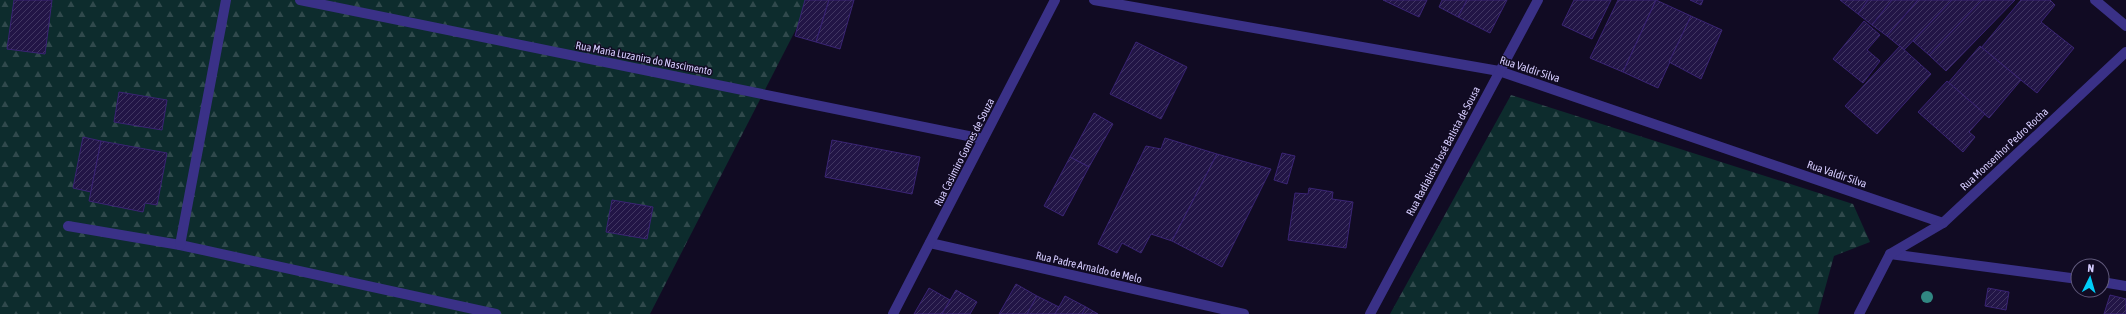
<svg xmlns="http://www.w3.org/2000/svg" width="2126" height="314" viewBox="0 0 2126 314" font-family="'Asap Condensed',sans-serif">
	<defs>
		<pattern id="forest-firs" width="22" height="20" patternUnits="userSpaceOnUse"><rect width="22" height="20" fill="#0d2c2d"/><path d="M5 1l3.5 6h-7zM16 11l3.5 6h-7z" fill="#30494c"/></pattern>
		<pattern id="building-hatch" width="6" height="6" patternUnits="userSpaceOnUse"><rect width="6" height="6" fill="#221546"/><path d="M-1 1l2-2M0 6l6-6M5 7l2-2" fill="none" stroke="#413662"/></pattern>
	</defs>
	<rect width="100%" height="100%" fill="#110b23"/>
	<g fill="url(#forest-firs)">
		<path d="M0 0H811L650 314H0Z"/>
		<path d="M1511 95 1853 204 1870 242 1834 256 1818 314H1390Z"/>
	</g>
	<g fill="url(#building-hatch)" stroke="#3a2474">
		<path d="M14 0H52L45 54 7 49Z"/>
		<path d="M805 0H829L816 42 795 36Z"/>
		<path d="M829 0H854L840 49 816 42Z"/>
		<path d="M1383 0H1427L1419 17Z"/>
		<path d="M1442 0H1467L1458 17 1439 7Z"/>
		<path d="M1467 0H1507L1490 33 1458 17Z"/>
		<path d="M1574 0H1611L1592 39 1562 25Z"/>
		<path d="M1618 0H1656L1623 72 1590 58Z"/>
		<path d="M1656 0 1691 16 1658 88 1623 72Z"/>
		<path d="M1690 0H1703L1701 5Z"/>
		<path d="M1840 0H1868L1858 14Z"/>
		<path d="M1868 0H1892L1872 25 1858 14Z"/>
		<path d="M1892 0H1918L1887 36 1872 25Z"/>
		<path d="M1918 0H1952L1904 50 1887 36Z"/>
		<path d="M1952 0H1982L1929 55 1913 41Z"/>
		<path d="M1982 0H2015L1946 71 1929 55Z"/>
		<path d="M2021 0H2050L2055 5 2041 22 2074 48 2037 93 1981 48Z"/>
		<path d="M1691 16 1722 30 1701 79 1669 62Z"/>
		<path d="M1864 21 1880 35 1867 50 1880 61 1863 83 1833 59Z"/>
		<path d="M1136 42 1187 67 1161 119 1110 94Z"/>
		<path d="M1900 46 1931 74 1877 134 1845 106Z"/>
		<path d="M1980 46 2021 80 1989 118 1948 83Z"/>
		<path d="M1947 81 1985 114 1969 132 1975 137 1963 152 1918 112Z"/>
		<path d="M119 92 167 100 162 130 114 122Z"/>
		<path d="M1094 113 1113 124 1089 167 1070 157Z"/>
		<path d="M83 137 101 141 91 192 73 188Z"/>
		<path d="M1165 138 1217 154 1172 241 1151 234 1141 253 1122 243 1117 253 1098 244 1146 146 1161 149Z"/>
		<path d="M832 140 920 157 912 194 825 177Z"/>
		<path d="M101 141 167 153 157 205 145 203 143 212 89 201Z"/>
		<path d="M1282 153 1295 156 1287 184 1274 180Z"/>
		<path d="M1217 154 1271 169 1222 267 1172 241Z"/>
		<path d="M1070 157 1089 167 1063 216 1044 206Z"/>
		<path d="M1309 188 1333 192 1332 199 1353 202 1346 248 1288 240 1295 193 1308 194Z"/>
		<path d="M612 200 653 207 647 239 606 232Z"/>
		<path d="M1016 284 1037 296 1027 314H999Z"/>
		<path d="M929 288 950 300 942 314H914Z"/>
		<path d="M1988 288 2009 292 2006 310 1985 306Z"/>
		<path d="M956 290 977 302 970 314H942Z"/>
		<path d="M2110 295 2126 299V314H2104Z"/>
		<path d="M1037 296 1059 307 1055 314H1027Z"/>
		<path d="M1065 296 1086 307 1082 314H1055Z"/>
		<path d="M1086 307 1098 314H1082Z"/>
	</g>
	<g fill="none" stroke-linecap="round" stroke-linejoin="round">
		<g stroke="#3a3187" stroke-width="10">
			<path d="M300 0 983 139"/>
			<path d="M1094 0 1499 71 1943 223"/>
			<path d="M2095 0 2126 26"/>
			<path d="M68 226 180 245 496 314"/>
			<path d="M930 243 1244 314"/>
			<path d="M180 245 226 0"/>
			<path d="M1890 254 2078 279"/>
			<path d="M2102 282 2126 286"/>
			<path d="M893 314 1055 0"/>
			<path d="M1370 314 1538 0"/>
		</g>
		<path stroke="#3a3187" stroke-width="10" d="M1859 314 1890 254 1943 223 2126 52"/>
	</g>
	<circle fill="#318782" cx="1927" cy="297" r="6"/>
	<g text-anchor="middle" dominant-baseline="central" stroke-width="3" stroke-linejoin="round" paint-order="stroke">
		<g font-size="11" fill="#d6cdff" stroke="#110b23">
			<text transform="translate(644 58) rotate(11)">Rua Maria Luzanira do Nascimento</text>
			<text transform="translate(1530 69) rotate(18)">Rua Valdir Silva</text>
			<text transform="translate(2004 149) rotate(-43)">Rua Monsenhor Pedro Rocha</text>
			<text transform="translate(1443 151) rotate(-62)">Rua Radialista José Batista de Sousa</text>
			<text transform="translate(964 152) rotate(-63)">Rua Casimiro Gomes de Souza</text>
			<text transform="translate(1837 174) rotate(19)">Rua Valdir Silva</text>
			<text transform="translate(1089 267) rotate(13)">Rua Padre Arnaldo de Melo</text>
		</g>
	</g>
	<g transform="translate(2090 278) rotate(5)"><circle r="19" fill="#110b23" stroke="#60597b"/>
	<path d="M0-3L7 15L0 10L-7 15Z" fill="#00cef8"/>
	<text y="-6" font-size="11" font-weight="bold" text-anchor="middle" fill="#d6cdff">N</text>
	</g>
</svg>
